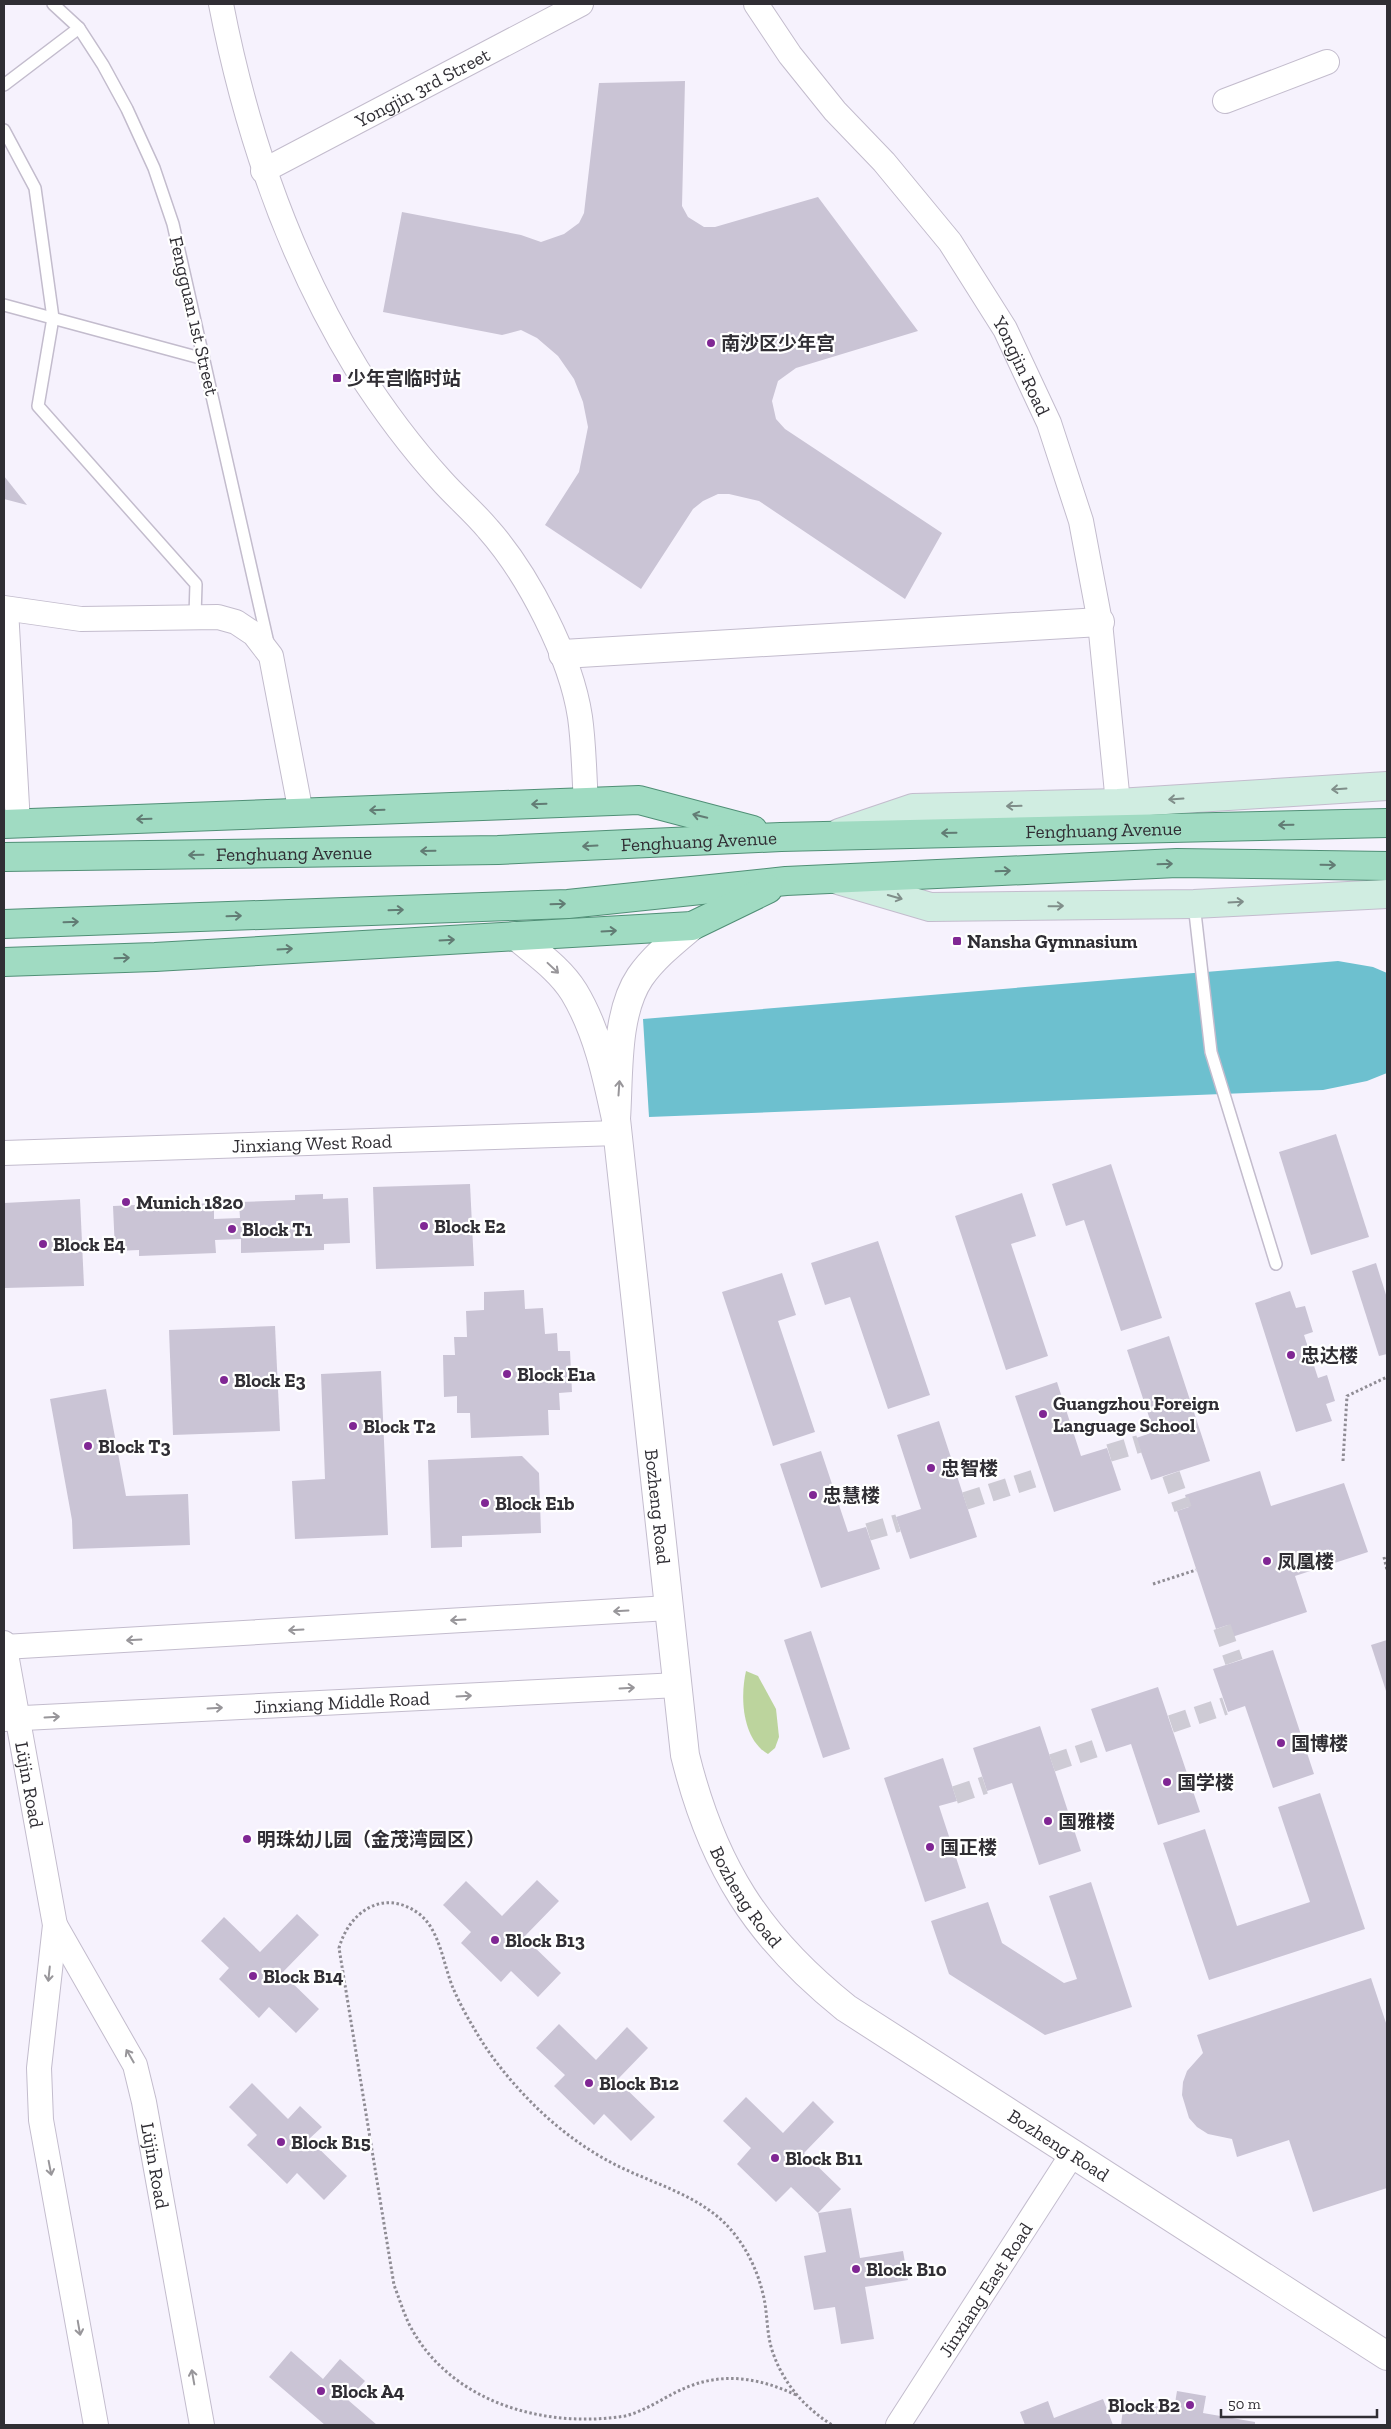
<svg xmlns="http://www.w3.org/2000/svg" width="1391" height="2429" viewBox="0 0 1391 2429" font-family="'Zilla Slab','Noto Sans SC',serif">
	<rect width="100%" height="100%" fill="#f6f2fd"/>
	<path fill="#bcd49d" d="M746 1671 758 1676 776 1709 779 1737 775 1748 768 1754C742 1739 740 1697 746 1671Z"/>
	<path fill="#6dc0cf" d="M1338 961 1373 967 1387 973V1073L1367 1081 1323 1090 649 1117 643 1019Z"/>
	<g fill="#cac4d5">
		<path d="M685 81 682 206 688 217 704 227H715L818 197 918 331 796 368 778 381 772 401 776 419 785 429 942 533 905 599 759 501 729 494H718L703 501 693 509 641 589 545 525 579 472 588 427 583 402 574 379 558 356 537 338 521 330 502 335 383 312 402 212 521 235 541 242 564 234 579 223 584 213 599 83Z"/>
		<path d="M4 476 27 505 4 499Z"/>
		<path d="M1336 1134 1369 1237 1311 1255 1279 1152Z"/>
		<path d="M1111 1164 1162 1318 1121 1331 1084 1220 1066 1226 1052 1184Z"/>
		<path d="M470 1184 474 1266 376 1269 373 1187Z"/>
		<path d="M1022 1193 1036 1236 1011 1244 1048 1356 1006 1370 955 1216Z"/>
		<path d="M323 1194V1199L348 1198 350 1243 324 1244V1250L241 1253V1239L215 1240 216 1253 139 1256V1250L115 1251 113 1206 136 1205V1200L165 1199V1205L214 1203V1219L240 1218 239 1202 295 1200V1195Z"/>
		<path d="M80 1199 84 1286 4 1288V1203Z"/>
		<path d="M878 1241 930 1395 888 1409 850 1297 825 1305 811 1263Z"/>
		<path d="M1376 1263 1387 1298V1354L1379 1356 1352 1271Z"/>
		<path d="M782 1273 796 1315 778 1321 815 1432 773 1446 722 1292Z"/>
		<path d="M524 1290 525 1309 543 1308 545 1334 557 1333 558 1351H570L572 1392 559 1393 560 1410H548L549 1435 471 1438 470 1413H457V1396L444 1397 443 1355H455L454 1337H467L466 1311 484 1310V1292Z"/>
		<path d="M1290 1291 1296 1308 1305 1306 1313 1332 1304 1335 1318 1378 1327 1375 1335 1401 1326 1404 1332 1421 1296 1432 1255 1303Z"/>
		<path d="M275 1326 280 1431 173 1435 169 1330Z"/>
		<path d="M1169 1336 1210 1461 1151 1480 1136 1438 1154 1432 1127 1350Z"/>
		<path d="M381 1371 388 1535 295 1539 292 1481 325 1479 321 1374Z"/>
		<path d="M1057 1382 1081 1456 1107 1448 1121 1490 1054 1512 1015 1396Z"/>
		<path d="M106 1389 126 1496 188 1494 190 1545 73 1549 72 1520 50 1399Z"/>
		<path d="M939 1421 977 1537 910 1559 896 1517 921 1509 897 1435Z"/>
		<path d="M821 1451 848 1532 866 1527 880 1569 821 1588 780 1464Z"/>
		<path d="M522 1456 539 1473 541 1533 462 1536V1547L431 1548 428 1460Z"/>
		<path d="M1260 1471 1271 1506 1344 1483 1368 1552 1295 1576 1307 1612 1232 1637 1228 1625 1216 1629 1177 1511 1189 1507 1185 1495Z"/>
		<path d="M811 1631 850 1749 823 1758 784 1640Z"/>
		<path d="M1387 1640V1694L1371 1645Z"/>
		<path d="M1273 1650 1314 1774 1273 1788 1245 1706 1228 1712 1213 1669Z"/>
		<path d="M1158 1687 1200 1812 1158 1825 1131 1744 1106 1752 1091 1709Z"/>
		<path d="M1040 1726 1081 1851 1039 1865 1012 1783 987 1791 973 1748Z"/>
		<path d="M943 1758 957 1801 939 1806 966 1888 925 1902 884 1778Z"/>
		<path d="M1320 1793 1365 1929 1209 1980 1163 1843 1205 1829 1237 1926 1310 1902 1278 1807Z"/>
		<path d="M537 1880 559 1901 524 1937 561 1973 538 1997 511 1971 501 1982 461 1943 471 1932 443 1905 466 1881 502 1916Z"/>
		<path d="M1091 1882 1132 2007 1045 2035 949 1974 931 1921 988 1902 1002 1943 1064 1983 1077 1979 1049 1896Z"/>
		<path d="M297 1914 319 1935 282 1973 319 2009 296 2033 269 2007 259 2018 219 1979 229 1968 201 1941 224 1917 260 1952Z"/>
		<path d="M1371 1978 1387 2026V2188L1313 2212 1289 2140 1237 2157 1232 2139 1208 2134 1197 2127 1189 2118 1182 2095 1183 2082 1187 2071 1203 2053 1197 2035Z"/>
		<path d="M559 2024 596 2060 627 2027 648 2048 617 2080 655 2117 631 2141 604 2114 594 2125 554 2086 565 2075 536 2048Z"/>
		<path d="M252 2083 288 2119 300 2106 322 2127 309 2139 347 2176 324 2200 297 2173 287 2184 247 2145 257 2135 229 2107Z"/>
		<path d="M746 2097 783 2133 813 2101 834 2122 804 2153 841 2189 818 2213 851 2208 860 2258 903 2251 908 2280 865 2287 874 2339 841 2344 835 2307 814 2310 804 2256 826 2252 818 2213 791 2187 776 2202 737 2164 751 2148 723 2121Z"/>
		<path d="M291 2351 323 2379 340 2359 365 2381 348 2400 377 2425H325L269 2377Z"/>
		<path d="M1177 2391 1206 2396 1203 2413 1255 2422V2425H1121L1124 2401 1174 2409Z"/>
		<path d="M1103 2399 1113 2425H1025L1020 2412 1048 2401 1054 2418Z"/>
	</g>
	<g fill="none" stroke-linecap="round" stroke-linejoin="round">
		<g stroke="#cecbd5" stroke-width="18" stroke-dasharray="18 9" stroke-linecap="butt">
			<path d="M1109 1453 1139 1444"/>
			<path d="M1171 1474 1183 1509"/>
			<path d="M965 1501 1042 1476"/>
			<path d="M868 1532 898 1523"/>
			<path d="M1222 1627 1234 1662"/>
			<path d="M1171 1724 1225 1706"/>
			<path d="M1052 1763 1103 1746"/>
			<path d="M955 1795 985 1785"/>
		</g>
		<defs>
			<g id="service">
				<path d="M53 4 79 28 103 65 127 109 154 168 173 224 268 643"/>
				<path d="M4 85 79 28"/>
				<path d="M4 130 35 188 53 318 38 406 196 584 195 616"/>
				<path d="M4 305 204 359"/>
				<path d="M1194 904 1211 1052 1276 1264"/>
			</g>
			<g id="minor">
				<path d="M221 4C246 133 288 256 357 369 382 408 410 446 441 480 456 497 473 511 488 529 528 574 571 657 580 717 584 745 584 774 586 802"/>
				<path id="s1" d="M756 4 790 55 835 111 884 162 950 242 1005 329 1049 423 1081 521 1100 622 1118 803"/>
				<path d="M1225 101 1327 62"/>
				<path id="s2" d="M263 171 581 4"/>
				<path d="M4 608 81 619 218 617 236 622 254 634 271 656 301 813"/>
				<path d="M6 609 18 824"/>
				<path id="s3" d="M4 1153 618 1133"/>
				<path id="s4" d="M4 1643 55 1925 39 2068 41 2120 96 2425"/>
				<path d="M4 1647 669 1608"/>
				<path id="s5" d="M4 1719 678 1685"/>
				<path id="s6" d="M55 1925 135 2065 144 2102 202 2425"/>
				<path id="s7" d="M898 2425 1073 2153"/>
			</g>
			<g id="tertiary">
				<path d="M563 654 1100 622"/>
				<path d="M516 936C536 953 560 969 574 992 597 1030 607 1076 616 1119 619 1076 615 1014 640 977 654 957 673 942 692 926"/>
				<path id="s8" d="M616 1119 685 1755C712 1865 757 1937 846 2008L1387 2356"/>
			</g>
			<g id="secondary">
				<path d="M839 833 913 808 1118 803 1387 786"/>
				<path d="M838 880 930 907 1194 904 1387 894"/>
			</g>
			<g id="primary">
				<path d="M4 824 639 800 753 830"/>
				<path id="s9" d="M4 857 498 850 781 837 1387 823"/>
				<path d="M4 924 568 904 786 881 1177 863 1387 866"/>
				<path d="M4 962 155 957 692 926 768 889"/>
			</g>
		</defs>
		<use href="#service" stroke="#c3bccd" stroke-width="14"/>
		<use href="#minor" stroke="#c3bccd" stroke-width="26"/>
		<use href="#tertiary" stroke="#c3bccd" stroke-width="30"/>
		<use href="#secondary" stroke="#c3bccd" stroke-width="30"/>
		<use href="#primary" stroke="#508f76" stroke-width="30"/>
		<g stroke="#8f8c94" stroke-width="3" stroke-dasharray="2.5 2.5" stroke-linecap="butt">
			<path d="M1343 1461 1347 1396 1387 1377"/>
			<path d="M1384 1557 1387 1570"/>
			<path d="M1153 1584 1196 1570"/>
			<path d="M796 2395C762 2379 727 2372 690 2386 668 2394 649 2410 625 2416 543 2429 449 2402 409 2324 403 2311 399 2298 394 2285L339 1948C349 1912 383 1888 418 1913 440 1929 443 1964 453 1988 459 2002 467 2017 475 2030 491 2058 512 2083 534 2105 557 2128 585 2149 614 2164 657 2186 706 2196 736 2236 749 2253 758 2273 763 2294 768 2313 766 2334 773 2353 784 2384 804 2407 832 2425"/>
		</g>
		<use href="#service" stroke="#fff" stroke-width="11"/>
		<use href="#minor" stroke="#fff" stroke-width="24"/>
		<use href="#tertiary" stroke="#fff" stroke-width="28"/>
		<use href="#secondary" stroke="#d0ede1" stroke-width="28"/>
		<use href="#primary" stroke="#a0dbc2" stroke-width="28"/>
	</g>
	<defs><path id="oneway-shaft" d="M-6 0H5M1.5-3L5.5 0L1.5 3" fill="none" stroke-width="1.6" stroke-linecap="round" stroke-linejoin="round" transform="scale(1.25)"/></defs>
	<g stroke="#808e8a">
		<use href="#oneway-shaft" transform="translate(1339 789) rotate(176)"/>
		<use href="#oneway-shaft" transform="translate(1176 799) rotate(176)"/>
		<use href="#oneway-shaft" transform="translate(1014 806) rotate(179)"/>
		<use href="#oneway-shaft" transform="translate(895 897) rotate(16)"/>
		<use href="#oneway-shaft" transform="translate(1236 902) rotate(-3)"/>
		<use href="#oneway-shaft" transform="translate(1056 906) rotate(-1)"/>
	</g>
	<g stroke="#627c74">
		<use href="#oneway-shaft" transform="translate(539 804) rotate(178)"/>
		<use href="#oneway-shaft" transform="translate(377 810) rotate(178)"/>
		<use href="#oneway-shaft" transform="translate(700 816) rotate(-166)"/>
		<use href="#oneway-shaft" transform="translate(144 819) rotate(178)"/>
		<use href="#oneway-shaft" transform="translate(1286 825) rotate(179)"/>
		<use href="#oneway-shaft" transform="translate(949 833) rotate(179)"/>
		<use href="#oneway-shaft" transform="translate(590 846) rotate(177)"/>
		<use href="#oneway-shaft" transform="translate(428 851) rotate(179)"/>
		<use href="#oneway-shaft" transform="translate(196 855) rotate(179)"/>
		<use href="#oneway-shaft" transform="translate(1165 864) rotate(-2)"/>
		<use href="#oneway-shaft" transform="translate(1328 865) rotate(1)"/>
		<use href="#oneway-shaft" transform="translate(1003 871) rotate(-2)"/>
		<use href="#oneway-shaft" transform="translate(558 904) rotate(-2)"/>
		<use href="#oneway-shaft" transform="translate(396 910) rotate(-2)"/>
		<use href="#oneway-shaft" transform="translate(234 916) rotate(-2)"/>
		<use href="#oneway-shaft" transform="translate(71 922) rotate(-2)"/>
		<use href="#oneway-shaft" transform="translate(609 931) rotate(-3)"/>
		<use href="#oneway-shaft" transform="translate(447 940) rotate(-3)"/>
		<use href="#oneway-shaft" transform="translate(285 949) rotate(-3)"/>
		<use href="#oneway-shaft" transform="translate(122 958) rotate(-2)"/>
	</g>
	<g stroke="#98969a">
		<use href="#oneway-shaft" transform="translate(553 968) rotate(43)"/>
		<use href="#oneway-shaft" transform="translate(619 1088) rotate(-86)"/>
		<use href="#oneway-shaft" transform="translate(621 1611) rotate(177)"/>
		<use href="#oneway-shaft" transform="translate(458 1620) rotate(177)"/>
		<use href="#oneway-shaft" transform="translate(296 1630) rotate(177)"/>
		<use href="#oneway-shaft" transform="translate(134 1640) rotate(177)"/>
		<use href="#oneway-shaft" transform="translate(627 1688) rotate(-3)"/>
		<use href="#oneway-shaft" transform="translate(464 1696) rotate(-3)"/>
		<use href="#oneway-shaft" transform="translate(215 1708) rotate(-3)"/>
		<use href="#oneway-shaft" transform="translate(52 1717) rotate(-3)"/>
		<use href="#oneway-shaft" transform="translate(49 1974) rotate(96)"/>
		<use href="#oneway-shaft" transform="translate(130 2056) rotate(-120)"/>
		<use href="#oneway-shaft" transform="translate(50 2168) rotate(79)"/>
		<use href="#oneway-shaft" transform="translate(79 2328) rotate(80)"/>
		<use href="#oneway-shaft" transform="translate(193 2377) rotate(-100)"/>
	</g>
	<g fill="#802794" stroke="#fff" stroke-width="2">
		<circle cx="711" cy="343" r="5"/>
		<rect x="332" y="373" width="10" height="10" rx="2.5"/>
		<rect x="952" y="936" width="10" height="10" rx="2.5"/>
		<circle cx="126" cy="1202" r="5"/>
		<circle cx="424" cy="1226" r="5"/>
		<circle cx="232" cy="1229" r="5"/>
		<circle cx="43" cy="1244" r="5"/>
		<circle cx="1291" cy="1355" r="5"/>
		<circle cx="507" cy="1374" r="5"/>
		<circle cx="224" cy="1380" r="5"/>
		<circle cx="1043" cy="1414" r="5"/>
		<circle cx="353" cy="1426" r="5"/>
		<circle cx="88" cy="1446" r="5"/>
		<circle cx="931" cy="1468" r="5"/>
		<circle cx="813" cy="1495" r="5"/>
		<circle cx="485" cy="1503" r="5"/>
		<circle cx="1267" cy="1561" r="5"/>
		<circle cx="1281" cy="1743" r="5"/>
		<circle cx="1167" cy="1782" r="5"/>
		<circle cx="1048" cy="1821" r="5"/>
		<circle cx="247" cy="1839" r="5"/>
		<circle cx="930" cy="1847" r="5"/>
		<circle cx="495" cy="1940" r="5"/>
		<circle cx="253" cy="1976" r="5"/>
		<circle cx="589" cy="2083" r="5"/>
		<circle cx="281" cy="2142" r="5"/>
		<circle cx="775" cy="2158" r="5"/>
		<circle cx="856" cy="2269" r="5"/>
		<circle cx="321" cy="2391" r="5"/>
		<circle cx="1190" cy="2405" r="5"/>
	</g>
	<g text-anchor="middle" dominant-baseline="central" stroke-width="4.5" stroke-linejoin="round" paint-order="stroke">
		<g font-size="19" fill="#302e34" stroke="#fff">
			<text stroke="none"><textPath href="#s2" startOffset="180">Yongjin 3rd Street</textPath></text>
			<text transform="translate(194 316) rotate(77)">Fengguan 1st Street</text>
			<text stroke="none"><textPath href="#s1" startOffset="451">Yongjin Road</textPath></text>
			<text stroke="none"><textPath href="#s9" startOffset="1100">Fenghuang Avenue</textPath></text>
			<text stroke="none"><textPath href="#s9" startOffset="695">Fenghuang Avenue</textPath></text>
			<text stroke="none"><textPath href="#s9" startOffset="290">Fenghuang Avenue</textPath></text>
			<text stroke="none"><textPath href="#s3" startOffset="308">Jinxiang West Road</textPath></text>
			<text stroke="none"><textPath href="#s8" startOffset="390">Bozheng Road</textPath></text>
			<text stroke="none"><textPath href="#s5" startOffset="338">Jinxiang Middle Road</textPath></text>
			<text stroke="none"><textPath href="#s4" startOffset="144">Lüjin Road</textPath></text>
			<text stroke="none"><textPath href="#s8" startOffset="795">Bozheng Road</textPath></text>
			<text stroke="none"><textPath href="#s8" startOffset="1199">Bozheng Road</textPath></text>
			<text stroke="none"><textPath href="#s6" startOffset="264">Lüjin Road</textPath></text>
			<text stroke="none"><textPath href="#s7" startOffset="161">Jinxiang East Road</textPath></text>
		</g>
		<g font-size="19" font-weight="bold" fill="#302e34" stroke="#fff" text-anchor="start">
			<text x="721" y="343">南沙区少年宫</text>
			<text x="347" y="378">少年宫临时站</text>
			<text x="967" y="941">Nansha Gymnasium</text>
			<text x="136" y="1202">Munich 1820</text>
			<text x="434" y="1226">Block E2</text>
			<text x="242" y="1229">Block T1</text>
			<text x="53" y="1244">Block E4</text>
			<text x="1301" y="1355">忠达楼</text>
			<text x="517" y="1374">Block E1a</text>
			<text x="234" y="1380">Block E3</text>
			<text x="1053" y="1403">Guangzhou Foreign<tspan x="1053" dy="22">Language School</tspan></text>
			<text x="363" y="1426">Block T2</text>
			<text x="98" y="1446">Block T3</text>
			<text x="941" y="1468">忠智楼</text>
			<text x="823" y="1495">忠慧楼</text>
			<text x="495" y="1503">Block E1b</text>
			<text x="1277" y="1561">凤凰楼</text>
			<text x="1291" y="1743">国博楼</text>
			<text x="1177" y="1782">国学楼</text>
			<text x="1058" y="1821">国雅楼</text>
			<text x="257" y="1839">明珠幼儿园（金茂湾园区）</text>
			<text x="940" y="1847">国正楼</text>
			<text x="505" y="1940">Block B13</text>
			<text x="263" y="1976">Block B14</text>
			<text x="599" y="2083">Block B12</text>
			<text x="291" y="2142">Block B15</text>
			<text x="785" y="2158">Block B11</text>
			<text x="866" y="2269">Block B10</text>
			<text x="331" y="2391">Block A4</text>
			<text x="1180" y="2405" text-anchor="end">Block B2</text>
		</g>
	</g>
	<rect width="1391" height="2429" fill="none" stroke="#302e34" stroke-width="10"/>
	<path d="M1221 2409v8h156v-8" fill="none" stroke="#302e34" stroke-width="2.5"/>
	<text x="1228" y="2409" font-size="15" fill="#302e34" stroke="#ffffff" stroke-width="4" paint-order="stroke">50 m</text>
</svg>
